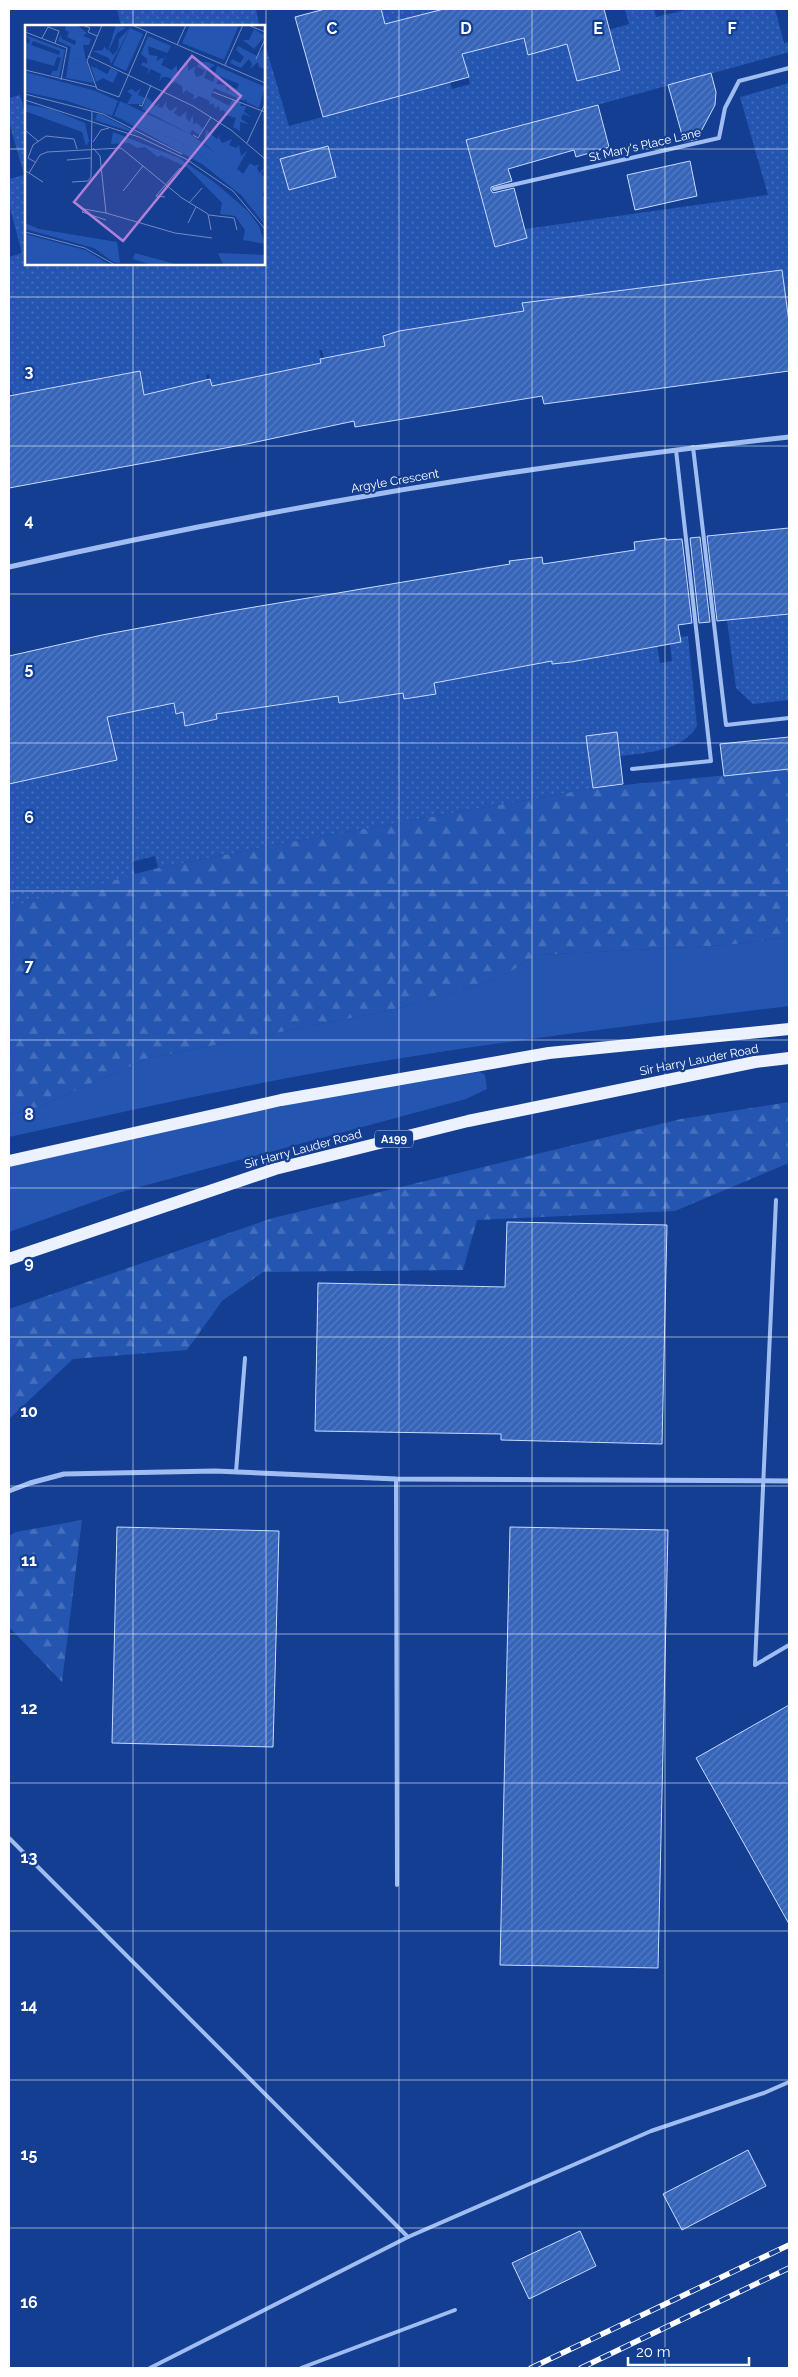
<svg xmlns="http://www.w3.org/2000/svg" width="798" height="2377" viewBox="0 0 798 2377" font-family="Raleway,sans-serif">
	<defs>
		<pattern id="forest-firs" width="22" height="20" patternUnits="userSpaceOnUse" patternTransform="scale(1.25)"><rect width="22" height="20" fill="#2456b1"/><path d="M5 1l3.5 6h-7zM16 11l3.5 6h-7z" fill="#456fbd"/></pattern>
		<pattern id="garden-dots" width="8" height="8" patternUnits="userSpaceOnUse" patternTransform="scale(1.25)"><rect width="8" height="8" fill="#2456b1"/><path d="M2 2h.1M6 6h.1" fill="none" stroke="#456fbd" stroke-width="1.8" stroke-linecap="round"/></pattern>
		<pattern id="building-hatch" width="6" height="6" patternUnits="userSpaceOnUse" patternTransform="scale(1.25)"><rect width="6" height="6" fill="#3664b9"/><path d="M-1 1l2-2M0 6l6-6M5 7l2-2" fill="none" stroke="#547bc4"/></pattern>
	</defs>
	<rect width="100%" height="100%" fill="#133e92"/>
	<g fill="#2456b1">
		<path d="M789 937V1006C642 1024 494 1042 348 1067 234 1087 121 1112 9 1137V1115L38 1107 149 1058 392 1010 500 978 537 955 728 945Z"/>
		<path d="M480 1072 485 1075 487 1089 466 1099 121 1192 9 1232V1167L322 1097Z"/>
	</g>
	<g fill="url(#forest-firs)">
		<path d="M789 769V937L728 945 537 955 500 978 392 1010 149 1058 38 1107 9 1115V907L158 868 279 844 593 788Z"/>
		<path d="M789 1102V1163L675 1211 477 1220 463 1270 263 1272 222 1301 187 1350 73 1359 9 1419V1309L273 1218 681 1119Z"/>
		<path d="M82 1520 62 1682 9 1627V1536L16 1532Z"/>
	</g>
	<g fill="url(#garden-dots)">
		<path d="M117 9H256L259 26H121Z"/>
		<path d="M381 9H444L430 13 452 89 470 84 462 54 524 38 528 55 565 13 598 76 620 70 609 30 629 24 625 9H654L656 17 690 9H775L784 43 789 42V52L466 141 496 247 527 238 525 229 768 195 740 97 789 83V309H787L782 270 682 283 634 331 628 289 605 293 528 332 472 341 468 320 437 324 440 347 396 332 383 334 386 356 344 363 354 422 342 424 328 358H324L322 350H319L322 364 212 387 209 374 206 375 207 380 145 397 140 371 107 377 109 390 23 442 11 390H9V257L22 253 9 204V179L24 175 9 122V98L20 95 26 117V264H264V41L289 126 416 92 404 48 393 51Z"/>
		<path d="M493 566 497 594 548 640 552 664 657 645 660 663 672 661 670 644 681 642 680 637 688 636 697 726C683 751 646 753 620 756L617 733 587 736 593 788 279 844 158 868 155 856 132 862 135 875 9 907V784L116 760 106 715 127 655 138 711 150 708 146 690 170 685 176 713 183 712 186 726 217 719 214 706 243 671 231 611 258 606 264 647 337 694 339 703 371 698 354 589 382 585 398 685 433 680 460 649 465 678 494 672 477 568Z"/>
		<path d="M789 595V700L753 704 736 688 727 620 759 617 758 598Z"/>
	</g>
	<g fill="url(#building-hatch)" stroke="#c7dafd">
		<path d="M325 9H381L385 24 444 9H604L620 70 577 81 567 44 528 55 524 38 462 54 469 77 323 117 295 17Z"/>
		<path d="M711 73 716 92 715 105 697 139 684 142 668 85Z"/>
		<path d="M598 105 609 147 576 157 574 150 508 169 512 181 491 187V190L493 193 514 188 527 238 495 247 466 140Z"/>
		<path d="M328 146 336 177 289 190 280 159Z"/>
		<path d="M690 161 697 196 635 210 627 175Z"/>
		<path d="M782 270 789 322V371L544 404 542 396 355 427 354 421 247 444 9 488V396L140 371 144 395 210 379 212 386 321 363 320 359 385 346 383 336 399 331 524 311 522 303Z"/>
		<path d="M789 528V614L717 621 707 536Z"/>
		<path d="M700 537 710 622 699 623 690 538Z"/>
		<path d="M666 538V540L682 539 692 623 678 625 681 642 571 662 552 664V661L434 683 436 694 404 699 403 693 339 703 338 696 216 714 217 719 185 726 183 712 176 714 174 703 107 717 117 760 9 784V656L102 635 231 611 510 564 509 561 542 557 543 564 635 550 634 542Z"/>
		<path d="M617 732 623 784 593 788 586 736Z"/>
		<path d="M789 737V769L724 776 720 744Z"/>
		<path d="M507 1222 667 1225 662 1444 501 1440V1434L315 1431 318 1283 505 1287Z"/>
		<path d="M117 1527 279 1531 273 1747 112 1743Z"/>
		<path d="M510 1527 668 1530 658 1968 500 1965Z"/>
		<path d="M789 1705V1924L696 1758Z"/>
		<path d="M748 2150 766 2186 682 2230 663 2194Z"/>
		<path d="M580 2231 596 2266 529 2299 512 2263Z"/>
	</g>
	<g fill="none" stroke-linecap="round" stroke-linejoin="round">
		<g stroke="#a0bdf2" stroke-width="4">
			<path d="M494 189 719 138 725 108 739 81 789 68"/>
			<path d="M693 447 726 725 789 718"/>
			<path d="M632 769 711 761 676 450"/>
			<path d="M776 1200 755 1665 789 1645"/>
			<path d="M236 1472 245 1358"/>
			<path d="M396 1479 397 1885"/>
			<path d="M9 1838 408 2237 651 2131 764 2093 789 2082"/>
			<path d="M150 2368 408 2237"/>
			<path d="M301 2368 455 2310"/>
		</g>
		<g stroke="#a0bdf2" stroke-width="5">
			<path d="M9 567C266 509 527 465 789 437"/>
			<path d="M9 1491 30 1483 64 1474 215 1471 396 1479 789 1481"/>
		</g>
		<g stroke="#ebf1ff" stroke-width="12">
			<path d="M9 1161 281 1100 549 1053 789 1029"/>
			<path d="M9 1259 275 1169 468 1121 755 1062 789 1058"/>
		</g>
		<defs>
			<g id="rail">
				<path d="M531 2368 789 2245"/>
				<path d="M581 2368 789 2268"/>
			</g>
		</defs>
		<use href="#rail" stroke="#fff" stroke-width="5.5"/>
		<use href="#rail" stroke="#133e92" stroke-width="4" stroke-dasharray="11" stroke-linecap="butt"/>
	</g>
	<path fill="none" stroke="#fff" stroke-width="1" stroke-opacity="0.55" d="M133 9V26M266 9V2368M399 9V2368M532 9V2368M665 9V2368M9 149H26M264 149H789M133 264V2368M9 297H789M9 446H789M9 594H789M9 743H789M9 891H789M9 1040H789M9 1188H789M9 1337H789M9 1486H789M9 1634H789M9 1783H789M9 1931H789M9 2080H789M9 2228H789"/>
	<g text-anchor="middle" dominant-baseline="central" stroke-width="4.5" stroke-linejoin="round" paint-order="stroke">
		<rect fill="#133e92" stroke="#b8c5de" stroke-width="1" x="375" y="1130.5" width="38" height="17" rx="4"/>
		<g font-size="11" font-weight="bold" fill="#fff">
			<text x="394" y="1139">A199</text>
		</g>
		<g font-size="12" fill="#fff" stroke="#133e92">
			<text transform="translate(645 145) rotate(-13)">St Mary's Place Lane</text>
			<text transform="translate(395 481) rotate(-10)">Argyle Crescent</text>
			<text transform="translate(699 1060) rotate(-11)">Sir Harry Lauder Road</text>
			<text transform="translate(303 1149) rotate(-15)">Sir Harry Lauder Road</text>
		</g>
	</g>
	<g transform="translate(25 25)">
		<rect width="240" height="240" fill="#133e92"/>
		<path d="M165 0H214L199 35 157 18ZM44 32 61 36 69 58 41 53ZM72 89H75L116 110 70 95ZM94 93 153 116 177 131 217 161 234 184 240 200 216 170 177 139ZM0 209 60 225 85 240H0Z" fill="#2456b1"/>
		<path d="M0 47 71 66 93 76 87 91 42 76 0 67ZM95 76 165 109 240 165 237 170 240 173V195L217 162 209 160 207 155 177 131 153 116 89 91ZM0 79 26 84 60 98 64 116 61 121 57 107 0 86ZM88 107 154 133 189 157 223 186 234 201 240 219 218 215 220 205 210 191 195 189 197 178 163 143 136 130 133 132 120 122 112 123 104 118 86 119ZM0 198 14 204 92 217 95 238 88 237 69 223 0 204Z" fill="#2456b1"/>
		<path d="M105 3 118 9 101 46 88 40Z" fill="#2456b1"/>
		<path d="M41 0H52L62 8 58 11 66 14 64 20H58L61 36 44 32 46 22 33 16 36 9 37 14 50 20 51 16 42 12 44 7 40 5ZM91 0 101 3 92 8 86 21 84 25 88 30 93 24 94 14 105 3 86 39 84 33 67 26 78 25 79 21 83 26ZM229 4 240 11 229 24 218 15H224ZM0 10 40 25 34 52 26 50 27 46H32L36 33 32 32 29 41 0 33V17L4 19 5 15ZM8 16 35 26 34 30 6 20ZM123 11 146 21 136 40 147 45 152 40V46L156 48 163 37V46L171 41 169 46 171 52 178 50 180 45 172 42 174 37H182L190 40 182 45 179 53 188 57 192 41 240 62 234 83 221 77 222 74 219 76 189 63 186 71 204 81 208 74 216 78 215 81H221L219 87 227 92 218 89 216 94 224 99 215 97V106L208 102 211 93 201 90 199 85 195 86 194 81 190 83 188 78 184 80 185 76 174 71 168 75 169 70 161 65 158 69 157 61 150 57 147 59 148 55 142 52H137L134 57 136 49 126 44 121 51 124 44 116 40 118 37 122 39V34L116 29ZM123 21 142 28 140 34 136 33 131 37 133 31 124 30ZM195 51 201 54 200 57 202 54 214 59 212 64 206 62 202 66 201 60 191 59ZM213 21 232 31 240 22V44L234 42 233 37 225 44 227 39 224 34 216 43 205 38 207 34 215 38 219 32 211 25ZM64 36 66 41 70 43 73 40 71 43 82 49 86 43 93 47 88 58 78 53 71 57ZM116 63 113 70 120 73 117 79H102L107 70 102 66 107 64 111 67ZM122 72 131 81 135 78 133 82 137 83 142 75 141 81 145 86 153 81 149 88 155 92 162 86 160 95 161 92 164 97 168 90V99L172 98 178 104 174 110 167 105 165 109 117 84ZM181 105 192 114 197 107 194 112 197 118 207 114 204 120 211 123 214 120 216 131 222 126 211 146 179 118ZM225 138 229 141 235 139 232 143 234 148 240 143 236 149 240 152V166L217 151ZM110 228 150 239 153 240H127L108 234ZM193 228 240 230V240H198Z" fill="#2456b1" fill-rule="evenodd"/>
		<path fill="none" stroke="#718bbe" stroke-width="1" d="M58 0 65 3 63 7 72 11M77 0 62 36 72 64 94 72 122 7M107 0 240 58M223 0 240 7M0 7 42 23 36 55M17 13 23 2 34 6 30 18M152 20 161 0M63 31 168 81 206 105 240 134M231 34 240 14M200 40 218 0M0 45 71 62M188 67 240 87M0 69 78 89 157 129M0 75 114 112 161 134 208 166 240 204M114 80 117 81 126 60M0 105 13 116M168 110 173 113 186 92M68 117 76 105 84 103M222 118 240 79M68 123 75 131 81 188 150 208 187 213M42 135 66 133M10 137 3 133 8 120 21 111 49 114 52 124M0 146 4 148 15 130 22 127 96 123 157 173 183 189 186 205M4 148 18 157M47 157 63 156 66 152 67 86M98 166 118 141M140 172 131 171 155 143M164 178 177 163M184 190 209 193 212 205M81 195 57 187 59 184 81 188M163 198 171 182M0 207 60 223 90 240"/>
		<path fill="#b080d9" fill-opacity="0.15" stroke="#b080d9" stroke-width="2.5" d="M167 31 216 71 98 216 49 177Z"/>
		<rect width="240" height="240" fill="none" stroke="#fff" stroke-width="2.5"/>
	</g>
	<g font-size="16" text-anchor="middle" font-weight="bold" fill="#fff" stroke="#133e92" stroke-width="4.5" stroke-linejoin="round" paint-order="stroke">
		<text x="332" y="34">C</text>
		<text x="466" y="34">D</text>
		<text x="598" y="34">E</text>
		<text x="732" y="34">F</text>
		<text x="29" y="377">3</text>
		<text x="29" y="526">4</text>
		<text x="29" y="674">5</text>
		<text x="29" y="823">6</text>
		<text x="29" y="971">7</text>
		<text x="29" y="1120">8</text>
		<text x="29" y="1268">9</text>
		<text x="29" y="1417">10</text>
		<text x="29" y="1566">11</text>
		<text x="29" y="1714">12</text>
		<text x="29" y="1863">13</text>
		<text x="29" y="2011">14</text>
		<text x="29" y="2160">15</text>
		<text x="29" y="2308">16</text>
	</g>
	<rect width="798" height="2377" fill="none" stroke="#ffffff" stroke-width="20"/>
	<path d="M628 2357v8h121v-8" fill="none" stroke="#ffffff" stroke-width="2.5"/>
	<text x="636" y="2357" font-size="15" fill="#ffffff" stroke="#133e92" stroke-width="4" paint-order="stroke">20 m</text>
</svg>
